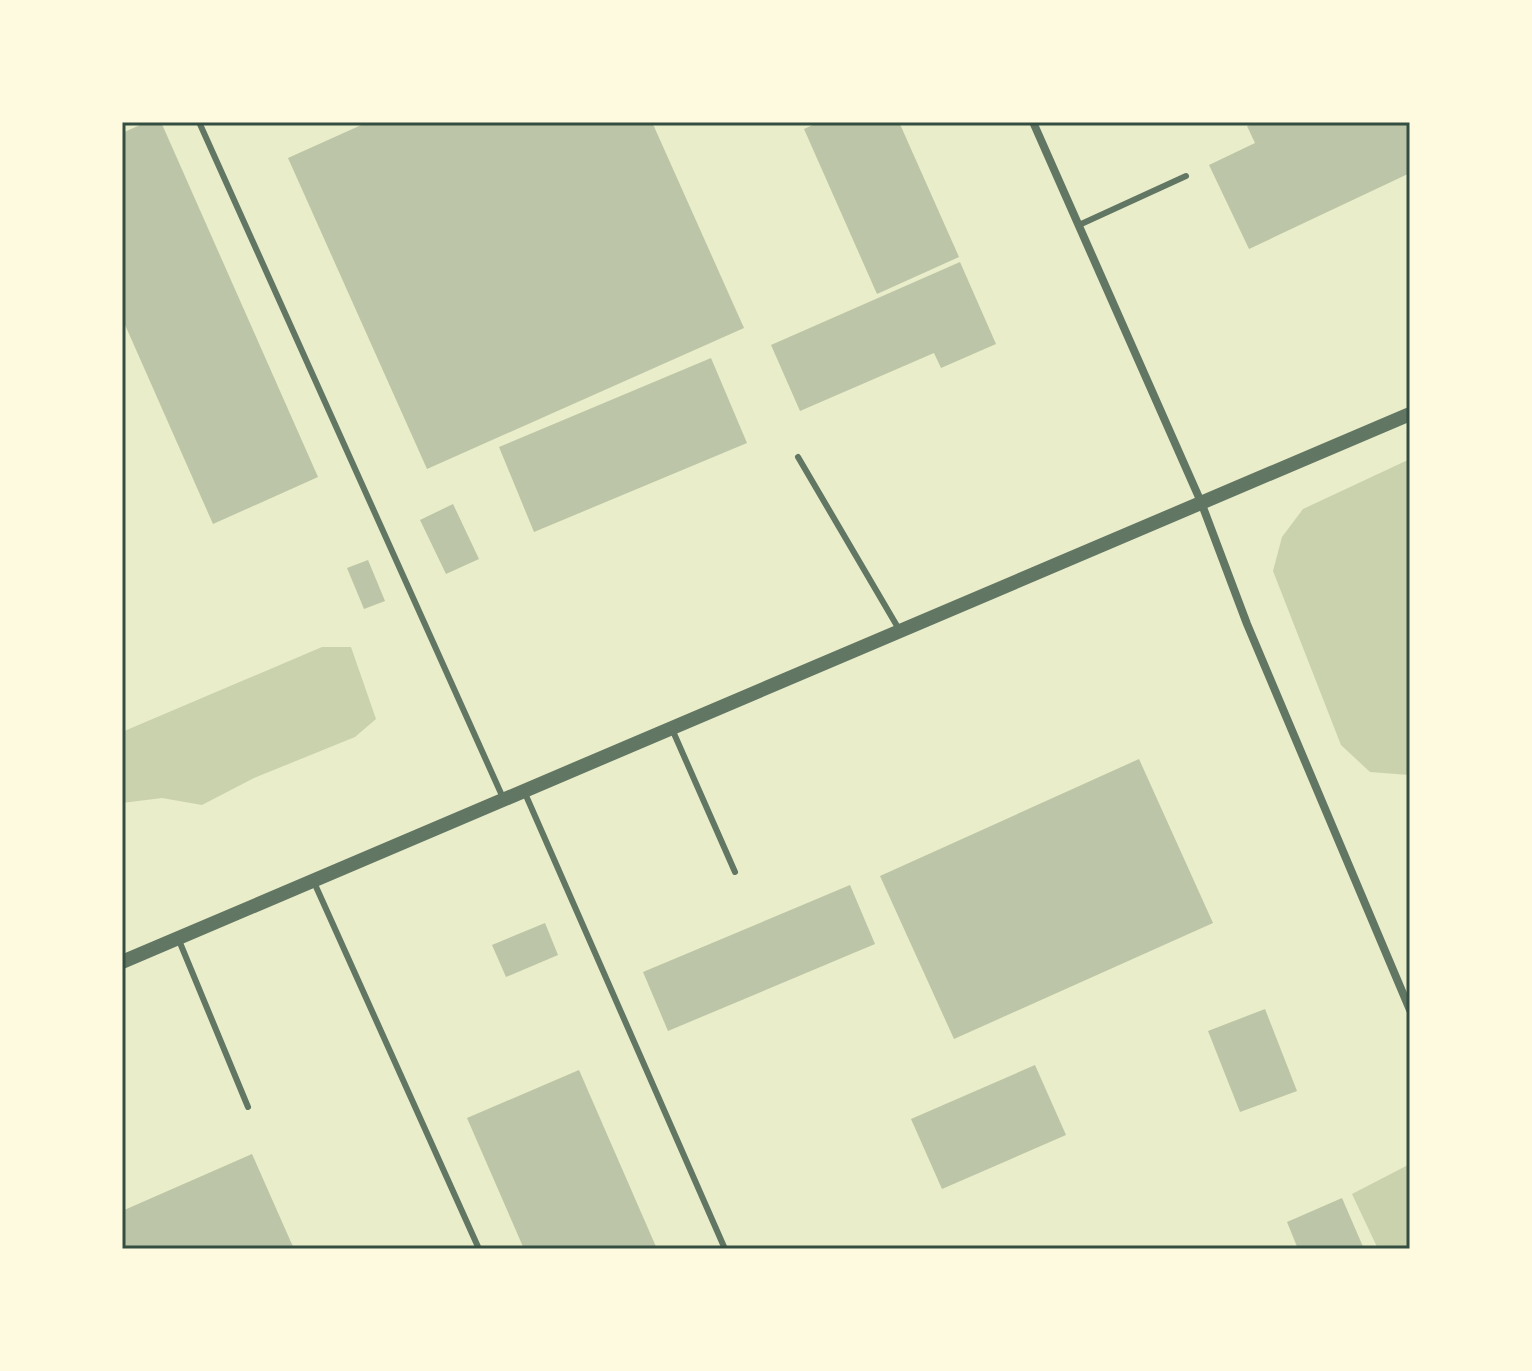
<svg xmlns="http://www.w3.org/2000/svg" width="1532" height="1371" viewBox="0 0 1532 1371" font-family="Roboto,sans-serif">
	<rect width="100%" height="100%" fill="#e9edc9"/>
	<g fill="#cad2ad">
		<path d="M1410 459V774L1409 775 1370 772 1341 745 1273 571 1282 537 1303 509Z"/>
		<path d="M322 647H351L376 719 355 737 254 778 202 805 162 798 122 803V732Z"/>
		<path d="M1410 1164V1249H1378L1352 1194Z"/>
	</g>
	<g fill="#bcc5a7">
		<path d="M147 122H161L318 477 213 524 122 318V133Z"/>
		<path d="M368 122H652L744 328 427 469 288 158Z"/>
		<path d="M819 122H899L959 257 877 294 804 129Z"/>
		<path d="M1256 122H1410V173L1249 249 1209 165 1255 143 1247 126Z"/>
		<path d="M960 262 996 344 941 368 934 353 800 411 771 345Z"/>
		<path d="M711 358 747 443 534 532 499 447Z"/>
		<path d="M453 504 479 559 446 574 420 520Z"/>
		<path d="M368 560 385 601 364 609 347 568Z"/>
		<path d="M1139 759 1213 923 954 1039 880 876Z"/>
		<path d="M850 885 875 944 668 1031 643 972Z"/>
		<path d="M545 923 558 955 506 977 492 945Z"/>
		<path d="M1265 1009 1297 1091 1240 1112 1208 1031Z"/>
		<path d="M1035 1065 1066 1135 942 1189 911 1119Z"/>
		<path d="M579 1070 657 1249H524L467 1118Z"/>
		<path d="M252 1154 294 1249H122V1211Z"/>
		<path d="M1342 1198 1364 1249H1298L1287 1222Z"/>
	</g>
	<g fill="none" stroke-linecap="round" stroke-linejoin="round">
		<g stroke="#617663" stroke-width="6">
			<path d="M199 122 504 800"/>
			<path d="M1079 225 1186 176"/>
			<path d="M798 457 900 631"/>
			<path d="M672 729 735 872"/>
			<path d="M524 791 725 1249"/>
			<path d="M313 880 479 1249"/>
			<path d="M178 938 248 1107"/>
		</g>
		<path stroke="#617663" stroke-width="8" d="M1033 122 1201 502 1247 624 1410 1010"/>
		<path stroke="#617663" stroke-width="14" d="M122 962 1410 414"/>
	</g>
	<rect width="1532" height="1371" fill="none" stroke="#fefae0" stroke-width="248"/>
	<rect x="124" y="124" width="1284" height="1123" fill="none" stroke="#344e41" stroke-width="3"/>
</svg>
